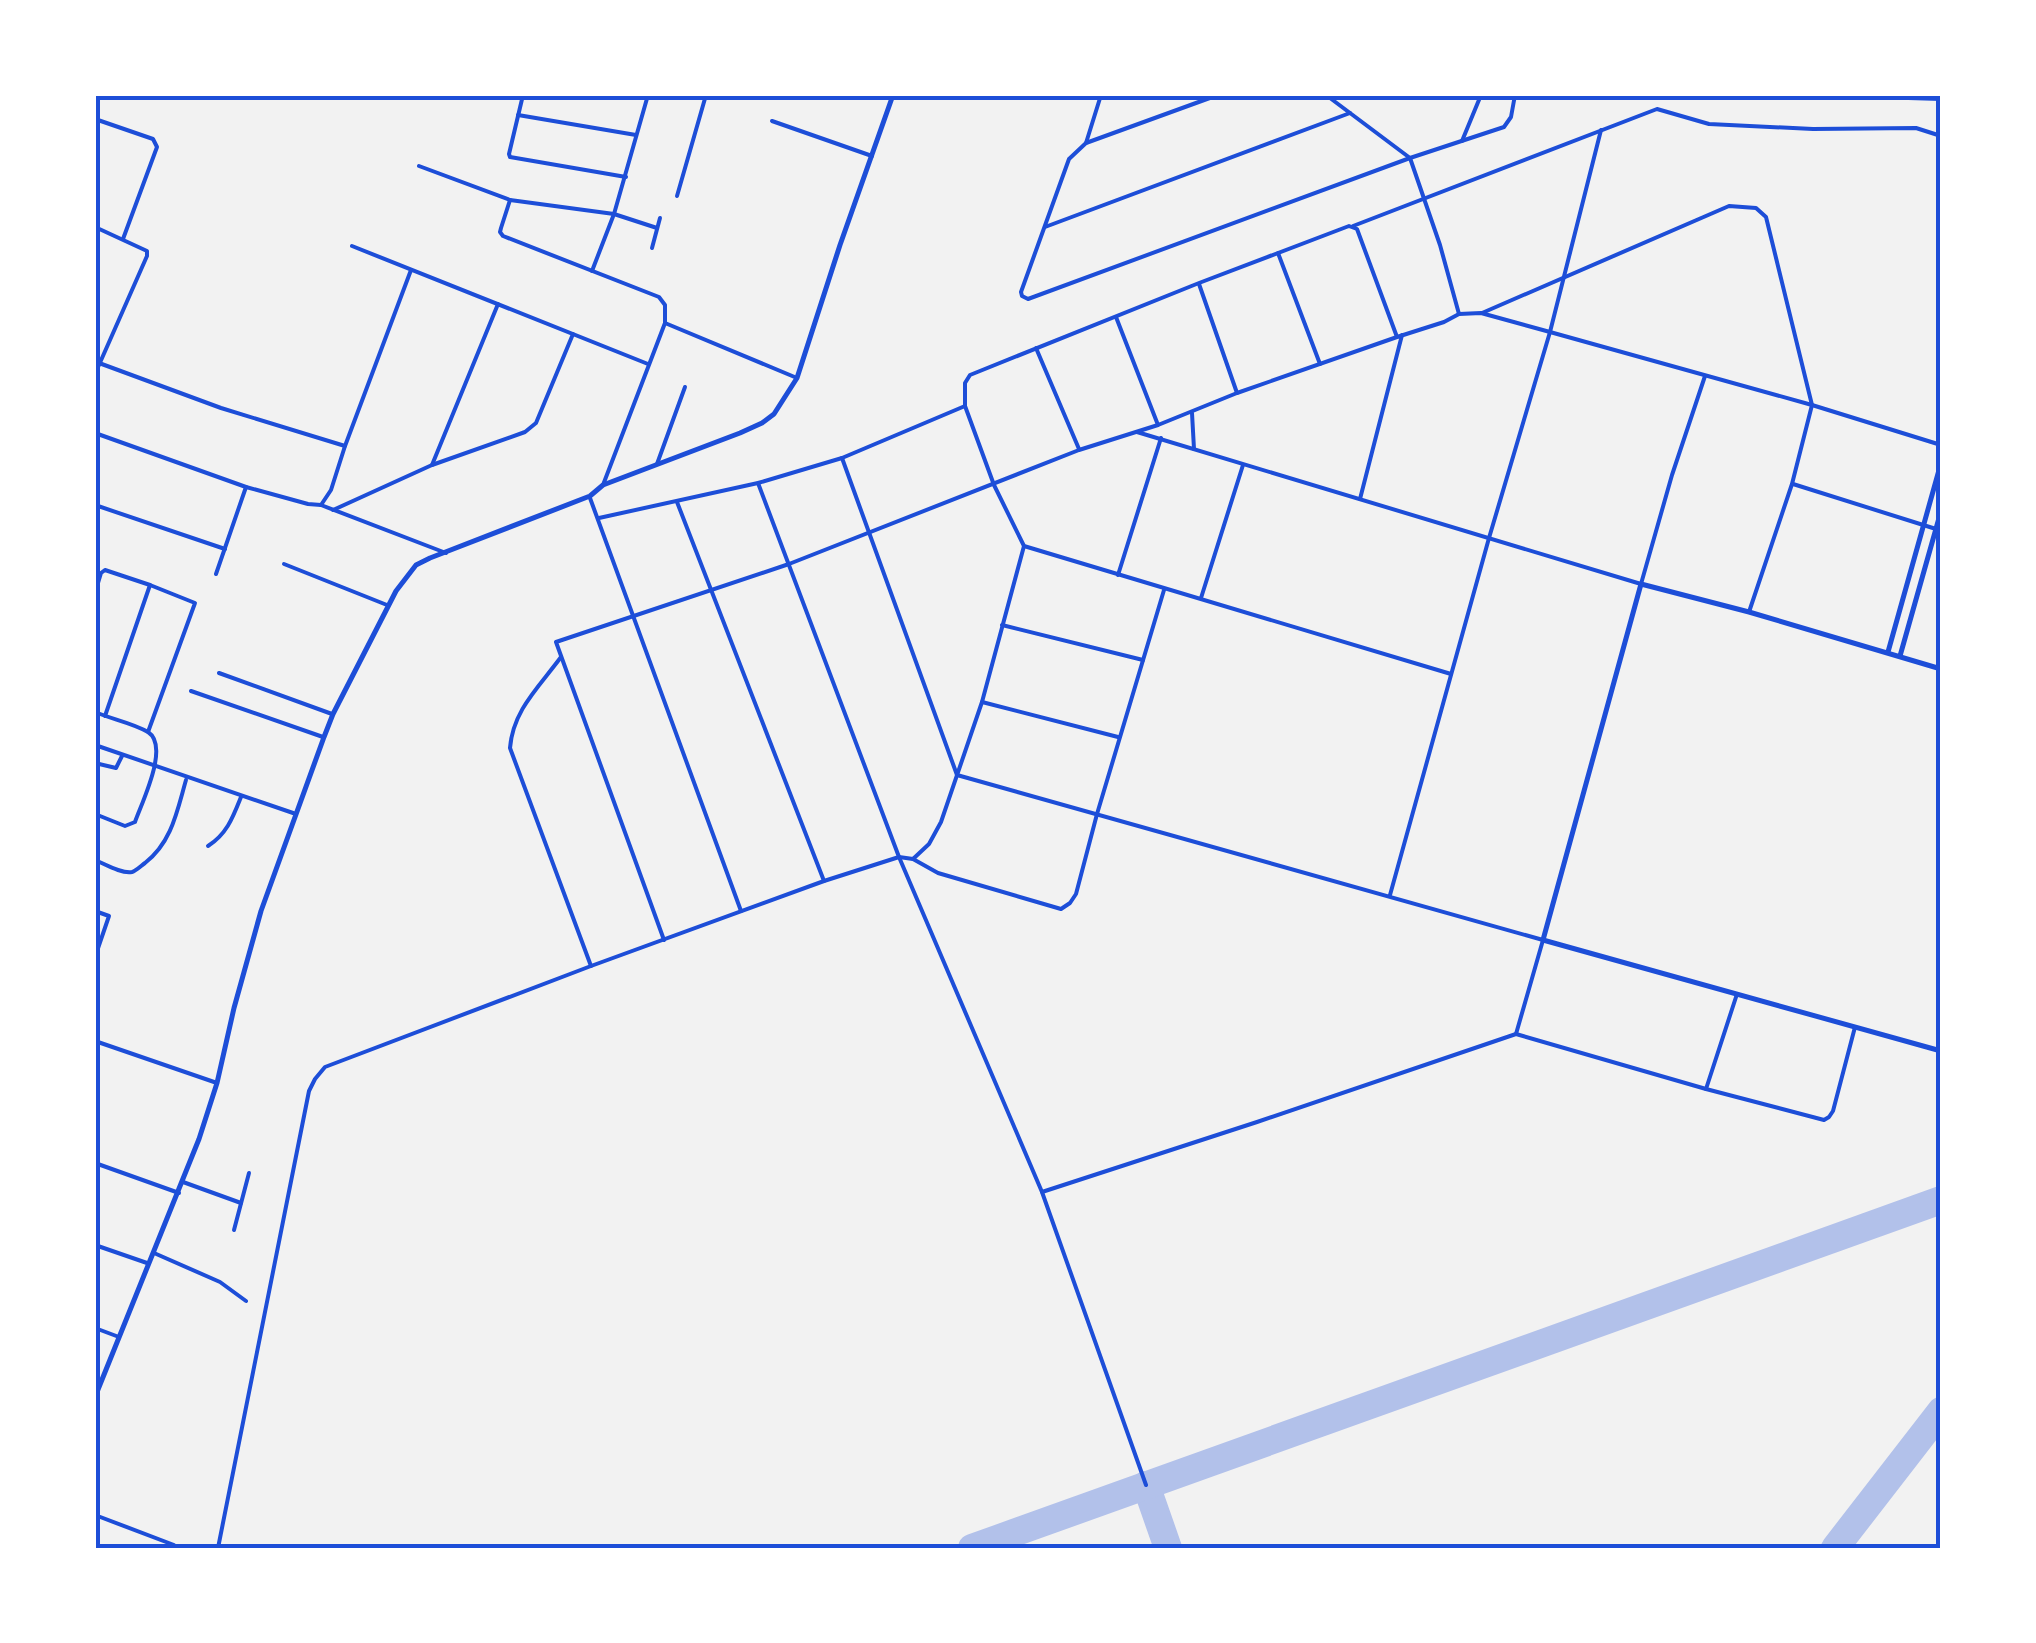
<svg xmlns="http://www.w3.org/2000/svg" width="2036" height="1643" viewBox="0 0 2036 1643" font-family="Rubik,sans-serif">
	<rect width="100%" height="100%" fill="#f2f2f2"/>
	<g fill="none" stroke-linecap="round" stroke-linejoin="round">
		<g stroke="#b2c1ea" stroke-width="28">
			<path d="M1146 1485 1168 1548"/>
			<path d="M972 1548 1941 1200"/>
			<path d="M1835 1548 1941 1411"/>
		</g>
		<g stroke="#1d4ed8" stroke-width="4">
			<path d="M523 95 509 154 510 157 626 177"/>
			<path d="M1218 95 1086 143 1069 159 1021 292 1022 296 1028 299 1410 158 1504 127 1511 117 1515 95"/>
			<path d="M1326 95 1410 158"/>
			<path d="M518 115 636 135"/>
			<path d="M95 119 153 139 157 147 123 239"/>
			<path d="M772 121 872 156"/>
			<path d="M1462 141 1481 95"/>
			<path d="M1086 143 1101 95"/>
			<path d="M1410 158 1440 245 1459 314"/>
			<path d="M419 166 510 200 614 214 657 228"/>
			<path d="M677 196 706 95"/>
			<path d="M510 200 501 228 500 232 503 236 659 297 665 305V323L603 485"/>
			<path d="M1353 226 1657 109 1709 124 1813 129 1916 128 1941 136"/>
			<path d="M95 227 147 251V256L95 374"/>
			<path d="M1045 227 1350 113"/>
			<path d="M352 246 648 364"/>
			<path d="M652 248 660 218"/>
			<path d="M1278 253 1320 364"/>
			<path d="M592 271 614 214 648 95"/>
			<path d="M1199 284 1237 393"/>
			<path d="M1482 313 1729 206 1756 208 1766 217 1812 405 1792 484 1749 612"/>
			<path d="M1116 317 1158 425"/>
			<path d="M665 323 797 378"/>
			<path d="M1397 337 1357 229 1349 226 1199 283 970 375 965 383V406L994 485 1024 546 1451 674"/>
			<path d="M1036 348 1079 449"/>
			<path d="M99 363 221 408 345 446"/>
			<path d="M1192 413 1194 449"/>
			<path d="M1137 432 1641 584 1672 475 1705 376"/>
			<path d="M95 433 246 487 308 504 321 505 446 553"/>
			<path d="M842 458 957 775 1543 940 1516 1034"/>
			<path d="M657 464 685 387"/>
			<path d="M432 465 498 304"/>
			<path d="M758 483 899 857 1042 1192 1146 1485"/>
			<path d="M1793 484 1936 529"/>
			<path d="M590 498 741 911"/>
			<path d="M1360 499 1402 335"/>
			<path d="M677 502 824 881"/>
			<path d="M95 505 225 549"/>
			<path d="M321 505 331 490 345 446 411 270"/>
			<path d="M333 510 432 465 525 432 536 423 573 334"/>
			<path d="M599 518 758 483 842 458 965 406"/>
			<path d="M284 564 387 605"/>
			<path d="M216 574 246 487"/>
			<path d="M1118 575 1161 438"/>
			<path d="M95 593 101 573 105 570 150 585 195 603 148 732"/>
			<path d="M1201 598 1243 465"/>
			<path d="M1002 625 1143 660"/>
			<path d="M561 657C539 687 513 710 510 748L591 966"/>
			<path d="M219 673 332 714"/>
			<path d="M191 691 323 737"/>
			<path d="M982 702 1118 737"/>
			<path d="M95 712C111 719 133 723 148 732 170 746 142 802 135 822L125 826 95 814"/>
			<path d="M105 716 150 585"/>
			<path d="M95 745 296 814"/>
			<path d="M95 763 116 768 122 756"/>
			<path d="M208 846C227 834 233 817 241 797"/>
			<path d="M913 859 938 873 1061 909 1070 903 1076 894 1097 814 1164 590"/>
			<path d="M95 860C105 864 121 874 132 872 136 871 142 865 145 863 172 842 177 811 186 780"/>
			<path d="M1390 895 1489 538 1550 332 1601 130"/>
			<path d="M95 911 109 916 95 957"/>
			<path d="M664 940 556 642 789 564 1079 450 1158 425 1237 393 1397 337 1444 322 1459 314 1481 313 1550 332 1812 405 1941 445"/>
			<path d="M95 1041 217 1083"/>
			<path d="M1706 1089 1737 994"/>
			<path d="M95 1163 179 1193"/>
			<path d="M183 1182 241 1203"/>
			<path d="M1042 1192 1257 1122 1516 1034 1706 1089 1824 1120 1829 1117 1833 1111 1855 1027"/>
			<path d="M234 1230 249 1173"/>
			<path d="M95 1245 147 1263"/>
			<path d="M154 1253 220 1282 246 1301"/>
			<path d="M95 1328 119 1337"/>
			<path d="M95 1515 174 1545 173 1548"/>
			<path d="M218 1548 309 1091 315 1079 325 1067 591 966 824 881 899 857 913 859 929 844 941 822 982 702 1024 546"/>
		</g>
		<g stroke="#1d4ed8" stroke-width="5">
			<path d="M1888 652 1941 463"/>
			<path d="M1900 656 1941 511"/>
			<path d="M1941 669 1749 612 1641 584 1543 940 1941 1051"/>
			<path d="M95 1397 199 1139 217 1083 234 1008 261 911 324 737 333 714 396 591 416 565 430 558 590 496 603 485 740 433 762 423 774 414 797 378 840 245 893 95"/>
		</g>
		<path stroke="#1d4ed8" stroke-width="6" d="M1843 95 1941 98"/>
	</g>
	<rect width="2036" height="1643" fill="none" stroke="#ffffff" stroke-width="195"/>
	<rect x="98" y="98" width="1840" height="1448" fill="none" stroke="#1d4ed8" stroke-width="4"/>
</svg>
